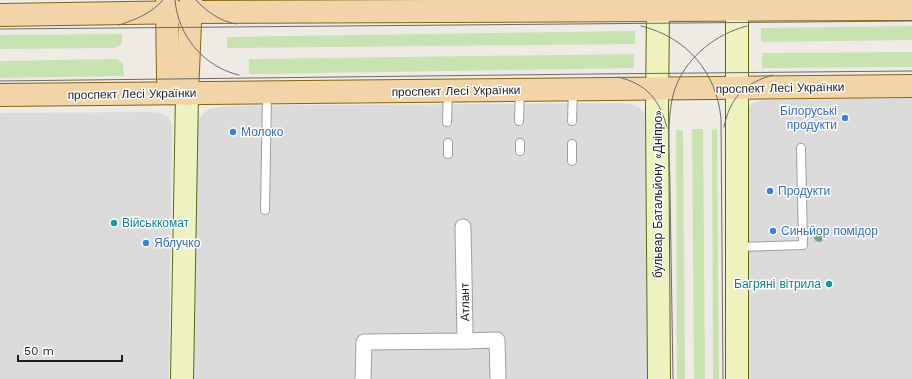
<svg xmlns="http://www.w3.org/2000/svg" width="912" height="379" viewBox="0 0 912 379" font-family="'Work Sans',sans-serif">
	<rect width="100%" height="100%" fill="#eeebe5"/>
	<g fill="#dcdbdb">
		<path d="M912 98V379H747L746 113 751 104 761 100Z"/>
		<path d="M620 103 630 104 638 107 645 114 648 122 651 379H193L197 126 199 120 203 114 209 109 226 106Z"/>
		<path d="M152 112 160 113 167 116 171 122 172 129 169 379H0V113Z"/>
	</g>
	<g fill="#c8e2b1">
		<path d="M912 26V40L761 42V28Z"/>
		<path d="M635 31V44L227 48V37Z"/>
		<path d="M122 34V42L121 45 113 48 0 49V35Z"/>
		<path d="M912 52V67L762 68V53Z"/>
		<path d="M634 54V68L249 74V59Z"/>
		<path d="M114 59H118L123 64 124 76 0 78V61Z"/>
		<path d="M692 129H703L705 379H694Z"/>
		<path d="M717 129 719 379H713L712 130Z"/>
		<path d="M676 130H683L685 379H677Z"/>
	</g>
	<g fill="none" stroke-linecap="round" stroke-linejoin="round">
		<defs>
			<g id="lane">
				<path d="M519 121 520 90"/>
				<path d="M572 121 573 90"/>
				<path d="M447 122 448 92"/>
				<path d="M520 143V151"/>
				<path d="M572 144V161"/>
				<path d="M448 154V143"/>
				<path d="M265 210 267 93"/>
				<path d="M738 247 803 245 801 148"/>
			</g>
			<g id="street">
				<path d="M465 341 497 340 498 379"/>
				<path d="M363 379 364 342 465 341 463 227 465 329"/>
			</g>
			<g id="secondary">
				<path d="M658 10 657 109 659 379"/>
				<path d="M182 379 187 94"/>
				<path d="M737 379V9"/>
			</g>
			<g id="primary">
				<path d="M167 0 168 79C172 88 178 91 187 94"/>
				<path d="M0 15 191 12 912 9"/>
				<path d="M187 94 191 0"/>
				<path d="M0 95 912 86"/>
			</g>
		</defs>
		<use href="#lane" stroke="#9f9f9f" stroke-width="10"/>
		<use href="#street" stroke="#9f9f9f" stroke-width="17"/>
		<use href="#secondary" stroke="#5c6912" stroke-width="24"/>
		<use href="#primary" stroke="#876411" stroke-width="24"/>
		<use href="#lane" stroke="#fff" stroke-width="8"/>
		<use href="#street" stroke="#fff" stroke-width="15"/>
		<use href="#secondary" stroke="#eef2bf" stroke-width="22"/>
		<use href="#primary" stroke="#f1d4a7" stroke-width="22"/>
		<g stroke="#6c6c6c" stroke-width="1">
			<path d="M175 0C178 36 204 67 239 75"/>
			<path d="M196 0C207 12 220 21 236 24"/>
			<path d="M119 25C135 20 152 13 163 0"/>
			<path d="M641 26C687 37 717 73 721 119L723 379"/>
			<path d="M0 29 912 21"/>
			<path d="M618 77C647 84 660 100 667 128"/>
			<path d="M0 81 593 74 912 71"/>
			<path d="M724 127C730 98 744 83 773 75"/>
			<path d="M673 379C672 316 671 252 670 189 670 159 665 114 676 86 688 56 716 34 747 26"/>
		</g>
	</g>
	<circle fill="#78a77a" cx="819" cy="237" r="5"/>
	<g fill="#3f7fe0" stroke="#fff" stroke-width="1.5">
		<circle cx="845" cy="118" r="4"/>
		<circle cx="233" cy="132" r="4"/>
		<circle cx="770" cy="191" r="4"/>
		<circle cx="773" cy="231" r="4"/>
		<circle cx="146" cy="243" r="4"/>
	</g>
	<g fill="#0f9aa8" stroke="#fff" stroke-width="1.5">
		<circle cx="114" cy="223" r="4"/>
		<circle cx="829" cy="284" r="4"/>
	</g>
	<g text-anchor="middle" dominant-baseline="central" stroke-width="3" stroke-linejoin="round" paint-order="stroke">
		<g font-size="12" fill="#1e1e1e" stroke="#fff">
			<text transform="translate(780 88) rotate(-1)">проспект Лесі Українки</text>
			<text transform="translate(456 91) rotate(-1)">проспект Лесі Українки</text>
			<text transform="translate(132 94) rotate(-1)">проспект Лесі Українки</text>
			<text transform="translate(658 194) rotate(-90)">бульвар Батальйону «Дніпро»</text>
			<text transform="translate(465 302) rotate(-91)">Атлант</text>
		</g>
		<g font-size="12" fill="#366cbe" stroke="#fff" text-anchor="start">
			<text x="837" y="111" text-anchor="end">Білоруські<tspan x="837" dy="14">продукти</tspan></text>
			<text x="241" y="132">Молоко</text>
			<text x="778" y="191">Продукти</text>
			<text x="781" y="231">Синьйор помідор</text>
			<text x="154" y="243">Яблучко</text>
		</g>
		<g font-size="12" fill="#0d838f" stroke="#fff" text-anchor="start">
			<text x="122" y="223">Військкомат</text>
			<text x="821" y="284" text-anchor="end">Багряні вітрила</text>
		</g>
	</g>
	<path d="M18 355v6h104v-6" fill="none" stroke="#1e1e1e" stroke-width="2"/>
	<text x="24" y="355" font-size="12" fill="#1e1e1e" stroke="#ffffff" stroke-width="3" paint-order="stroke">50 m</text>
</svg>
